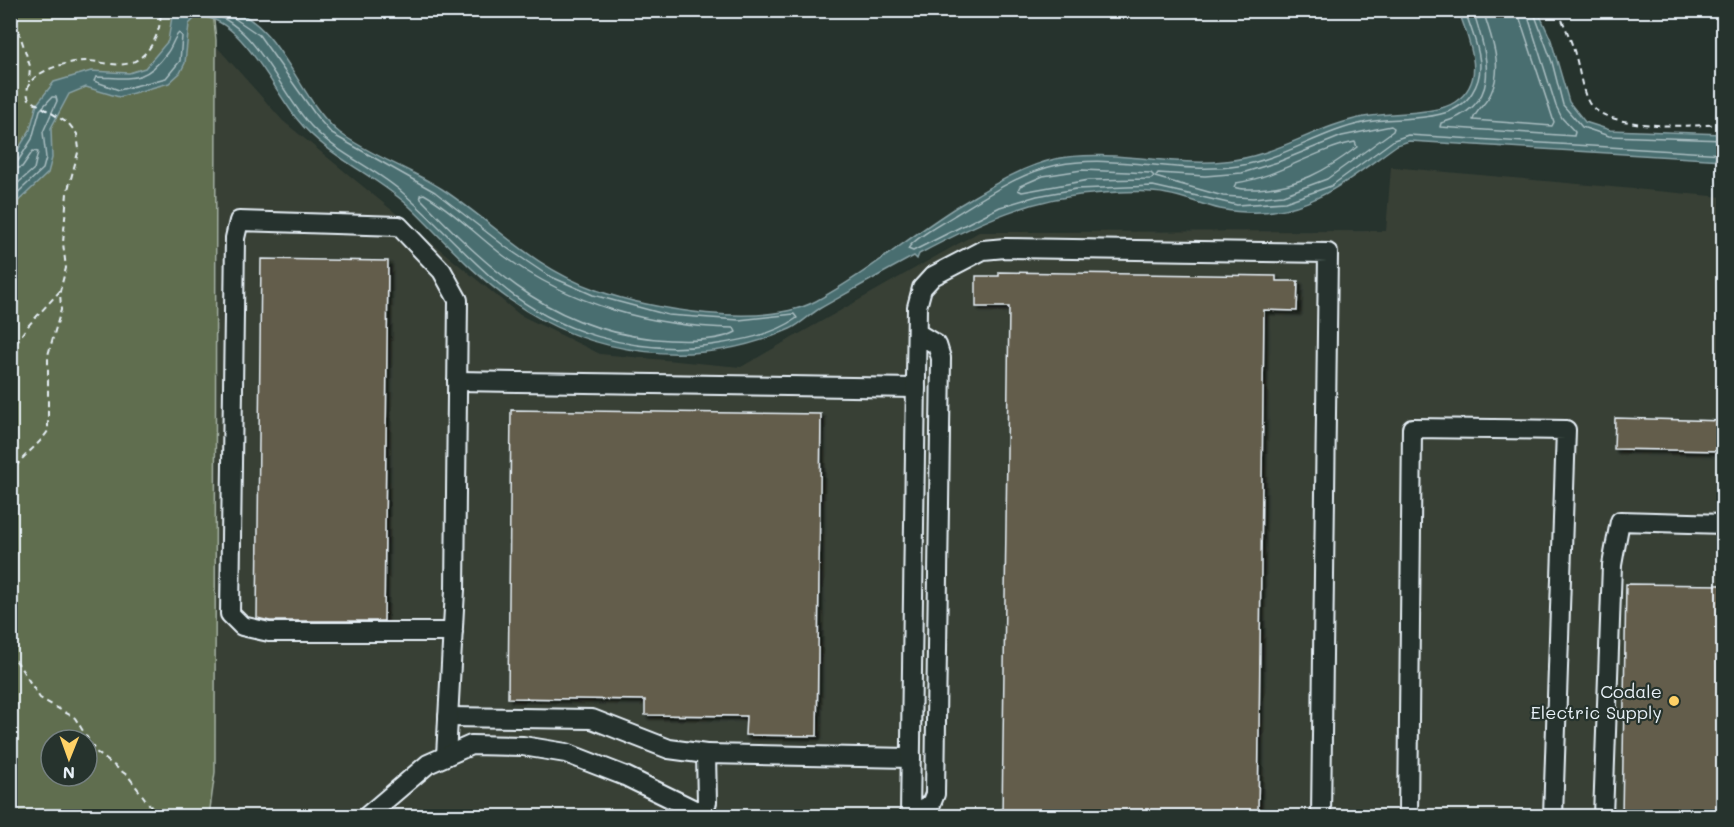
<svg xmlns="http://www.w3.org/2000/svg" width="1734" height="827" viewBox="0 0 1734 827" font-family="Mali,sans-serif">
	<defs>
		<filter id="shadow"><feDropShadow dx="3.5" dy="3.5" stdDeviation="1.5" flood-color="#0009"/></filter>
	</defs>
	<rect width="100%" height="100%" fill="#26332d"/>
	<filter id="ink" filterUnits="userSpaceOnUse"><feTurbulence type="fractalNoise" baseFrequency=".0167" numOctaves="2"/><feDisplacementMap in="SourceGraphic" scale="12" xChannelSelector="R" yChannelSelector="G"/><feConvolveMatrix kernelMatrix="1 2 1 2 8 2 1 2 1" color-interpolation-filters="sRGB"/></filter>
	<g filter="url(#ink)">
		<path fill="#384036" d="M209 38 283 121 520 315 600 354 741 367 979 232 1386 231 1391 167 1723 197V816H205Z"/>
		<path fill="#606e4f" stroke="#a4b0a4" stroke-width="1.5" fill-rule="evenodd" d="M11 11H213L216 40 215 772 209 816H11ZM51 740H87V776H51Z"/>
		<path fill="#4a6e6f" stroke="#89a2a6" stroke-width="1.5" d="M173 11C192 10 216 7 235 12 280 25 302 105 340 133 371 156 409 168 442 189 497 225 530 266 596 290 651 310 763 329 816 301 866 274 910 236 958 206 989 188 1020 167 1055 159 1111 148 1169 167 1225 161 1275 157 1316 126 1364 117 1388 112 1437 115 1455 102 1489 79 1468 41 1459 11H1538L1551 40 1569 102 1585 122 1610 130 1723 134V160L1409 141 1397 145C1338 187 1299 224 1220 209 1202 205 1185 197 1167 194 1147 190 1124 192 1103 193 1034 196 979 222 919 254L917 259 914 256C882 273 851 291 819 309 809 315 801 324 790 329 699 370 591 358 510 300 473 274 443 239 411 208 376 175 327 157 297 119 274 91 239 12 196 17L189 24 185 63 180 73 169 83 119 97 86 87 69 94 51 128 52 158 48 173 11 208V161L30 130 37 104 54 82 91 71 129 73 145 68 168 41Z"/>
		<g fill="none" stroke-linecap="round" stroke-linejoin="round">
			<g stroke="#a9bdc1" stroke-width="1.5">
				<path d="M202 10C258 23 276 88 311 126 337 154 375 168 403 193 436 222 465 255 499 284 556 332 636 356 711 345 739 341 774 335 797 318L794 314 739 320 668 315 593 295 547 275 507 248 435 192 332 134 317 117 259 35 234 18 232 10"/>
				<path d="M1465 10C1473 38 1490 66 1472 93 1452 125 1400 116 1367 122 1321 131 1283 159 1238 166 1178 175 1116 153 1057 165 1019 173 987 196 955 215 945 222 912 239 908 249L913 251 1000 207 1037 196 1076 189 1153 186 1237 205 1285 202 1331 186 1394 140 1408 135 1724 154"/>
				<path d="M1473 10C1487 56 1505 106 1441 123L1440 127 1574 136 1575 132 1562 118 1556 106 1526 10"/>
				<path d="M1483 10C1491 38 1504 65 1491 93 1487 103 1475 111 1473 120L1552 126 1554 122 1517 10"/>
				<path d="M1533 10 1552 62 1563 105 1582 127 1609 136 1724 140"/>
				<path d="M179 33 182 36 180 61 166 78 119 90 94 81 96 77C131 78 144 84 167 53 172 47 174 37 179 33Z"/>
				<path d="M1391 126 1394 128 1393 131 1327 179 1283 195 1253 198 1223 196 1155 177 1158 173 1205 176 1242 173 1278 162 1342 136Z"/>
				<path d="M1355 142 1357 147C1326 171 1297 187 1257 189 1250 189 1241 190 1234 187L1236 183C1279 177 1313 150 1355 142Z"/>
				<path d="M10 163 18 161 32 139 40 110 52 97H56L57 101 43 132 46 158 43 169 10 200"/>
				<path d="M1082 170 1151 173 1154 176 1151 179 1089 180 1022 192 1018 190 1020 186 1043 176Z"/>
				<path d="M10 171 22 167 33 151 38 152 34 169 10 190"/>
				<path d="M424 194C454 211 477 236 504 256 571 305 652 327 734 328L736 332C719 341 689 341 669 340 557 334 495 275 421 199L420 195Z"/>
			</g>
		</g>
		<g fill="#635d4c" stroke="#e8f1f8" stroke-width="1.5" filter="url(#shadow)">
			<path d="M261 259 388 261 384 621H270L257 618Z"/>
			<path d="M999 272 1276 276V281H1298L1297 311 1264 310 1258 816H1002L1009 307H976V276H999Z"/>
			<path d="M511 410 821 414 817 736 745 735 746 716 645 715V700L508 698Z"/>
			<path d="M1615 418 1724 421V451L1614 449Z"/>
			<path d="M1626 584 1724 585V816H1622Z"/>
		</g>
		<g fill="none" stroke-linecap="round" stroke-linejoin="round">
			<defs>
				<g id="minor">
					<path d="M457 381 916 388"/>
					<path d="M448 717 592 719 669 749 706 754"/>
					<path d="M446 756 455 590 458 300 442 271 399 226 239 221 235 238 230 614 242 626 269 632H453"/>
					<path d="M703 813 707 802 706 754 911 758"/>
					<path d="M910 815 931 804 935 794 941 358 937 345 917 333"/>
					<path d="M367 816 428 764 471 745 523 746 566 753 625 776 707 816"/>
					<path d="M908 816 910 815 917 307 922 288 933 276 983 250 1005 248 1328 253 1321 816"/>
					<path d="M1408 816 1412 428 1566 430 1553 816"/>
					<path d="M1603 816 1612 565 1620 521 1724 524"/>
				</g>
			</defs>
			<use href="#minor" stroke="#e8f1f8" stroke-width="22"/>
			<g stroke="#e8f1f8" stroke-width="2" stroke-dasharray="6 4.5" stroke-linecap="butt">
				<path d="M12 10 30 66 29 82"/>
				<path d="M1558 10C1564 25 1571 39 1575 54 1580 70 1581 89 1589 103 1607 131 1693 126 1724 124"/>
				<path d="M10 352 27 327 60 291"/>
				<path d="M10 476C19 457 37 448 48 431V355L61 310 60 291 66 268 63 243 67 193 79 149 77 134 69 124 29 99C17 73 70 60 89 61 102 62 117 67 130 63 150 57 163 29 160 10"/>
				<path d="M10 651 40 698 75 718 96 752 128 776 158 816"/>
			</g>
			<use href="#minor" stroke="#26332d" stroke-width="18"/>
		</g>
	</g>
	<circle fill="#ffd166" stroke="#26332d" stroke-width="2" cx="1674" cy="701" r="6"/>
	<g text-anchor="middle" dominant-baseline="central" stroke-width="4.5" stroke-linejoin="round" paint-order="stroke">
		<g font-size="18" fill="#e8f1f8" stroke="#26332d" text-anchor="end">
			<text x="1662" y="691">Codale<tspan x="1662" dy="21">Electric Supply</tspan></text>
		</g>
	</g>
	<rect width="1734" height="827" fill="none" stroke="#26332d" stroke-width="36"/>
	<rect x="18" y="18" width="1698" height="791" fill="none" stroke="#e8f1f8" stroke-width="2" filter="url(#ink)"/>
	<g transform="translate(69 758) rotate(181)"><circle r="28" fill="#26332d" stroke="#747f7e" stroke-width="1.5"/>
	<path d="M0-4.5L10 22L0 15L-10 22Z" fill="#ffd166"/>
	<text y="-9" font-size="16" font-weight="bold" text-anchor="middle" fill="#e8f1f8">N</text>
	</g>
</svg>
